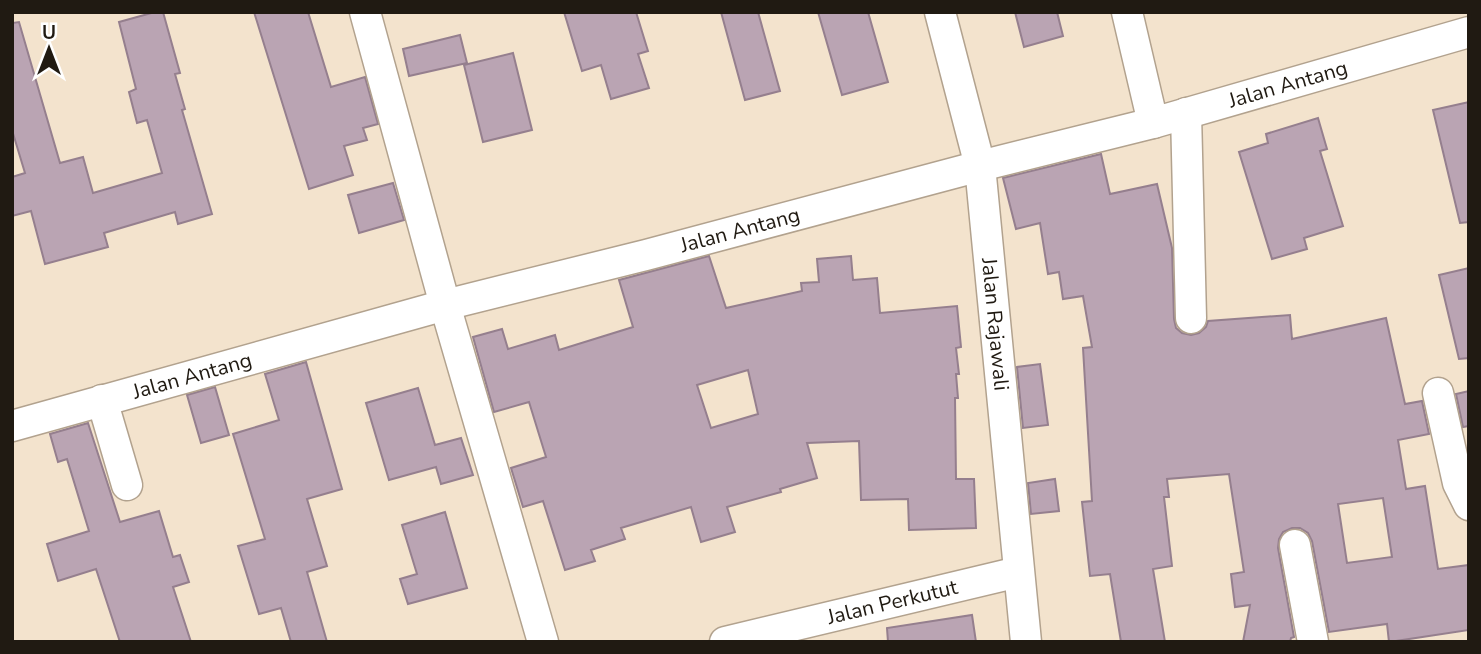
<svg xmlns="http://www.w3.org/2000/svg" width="1481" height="654" viewBox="0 0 1481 654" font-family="'Nunito Sans',sans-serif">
	<rect width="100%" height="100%" fill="#f3e3cd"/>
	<g fill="#baa4b3" stroke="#957f8e" stroke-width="2" fill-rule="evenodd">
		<path d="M155 12H163L180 73 175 74 185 109 182 110 212 214 178 224 175 212 104 233 108 247 45 264 31 211 12 216V177L25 173 12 130V23L19 22 60 163 83 157 93 193 162 173 147 120 137 123 129 92 136 89 119 22Z"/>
		<path d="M254 12H308L331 87 365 77 378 124 363 128 367 140 344 146 353 175 309 189Z"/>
		<path d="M564 12H636L648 51 638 54 649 88 611 99 601 65 582 71Z"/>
		<path d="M721 12H758L780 91 745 100Z"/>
		<path d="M818 12H868L888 82 842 95Z"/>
		<path d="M1015 12H1057L1063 36 1024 47Z"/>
		<path d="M460 35 467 63 409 76 403 49Z"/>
		<path d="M513 53 532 130 483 142 464 65Z"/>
		<path d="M1469 102V222L1460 223 1433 110Z"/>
		<path d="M1318 118 1327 149 1320 151 1343 226 1304 238 1307 249 1272 259 1239 152 1268 143 1266 134Z"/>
		<path d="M1101 154 1110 194 1157 184 1172 248 1174 319 1176 328 1182 333 1191 335 1199 333 1206 327 1208 321 1290 315 1292 339 1386 318 1405 404 1422 401 1429 434 1398 440 1406 489 1425 486 1438 569 1469 565V630L1389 642 1387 624 1329 632 1312 541 1308 533 1300 528H1292L1283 532 1279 539 1278 548 1294 637 1291 638 1290 642H1243L1250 605 1235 607 1231 574 1244 572 1229 474 1167 479 1169 497H1164L1172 566 1153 569 1165 642H1121L1110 574 1090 576 1082 502 1092 501 1083 348 1092 347 1083 296 1063 299 1059 272 1048 274 1040 223 1016 229 1003 178ZM1383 498 1392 557 1347 563 1338 504Z"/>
		<path d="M393 183 404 220 359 233 348 195Z"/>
		<path d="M709 256 726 308 802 291 801 283 819 282 817 259 851 256 853 280 877 278 880 313 957 306 961 347 956 348 959 374H956L958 398H955L956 479H974L976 528 909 530 908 499 861 500 859 441 807 443 817 478 780 489 781 492 727 507 735 532 701 542 691 507 621 528 625 539 591 550 595 561 565 570 543 501 523 507 511 468 546 457 529 402 494 412 473 337 502 329 508 349 555 335 559 350 633 327 619 280ZM748 370 758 414 711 428 697 385Z"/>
		<path d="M1469 268V358L1459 359 1439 275Z"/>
		<path d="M306 362 342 489 307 499 327 566 307 572 327 642H291L281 608 259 614 238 546 265 539 233 434 279 420 265 374Z"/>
		<path d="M1040 364 1048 425 1023 428 1017 367Z"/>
		<path d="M215 387 229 435 201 443 187 395Z"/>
		<path d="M418 388 435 445 461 438 473 475 441 484 436 467 389 480 366 403Z"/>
		<path d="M1469 391V426L1463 427 1456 394Z"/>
		<path d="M88 423 120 522 159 511 173 557 180 555 189 582 173 587 191 642H120L96 569 58 581 47 544 89 531 67 459 58 462 50 434Z"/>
		<path d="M1055 479 1059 511 1031 514 1028 483Z"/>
		<path d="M445 512 467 588 408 604 400 579 417 574 402 525Z"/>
		<path d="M972 615 976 642H888L887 628Z"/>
	</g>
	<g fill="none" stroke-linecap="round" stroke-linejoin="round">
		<defs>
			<g id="minor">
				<path d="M365 12 445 305 543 642"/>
				<path id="s1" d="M940 12 980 166 1026 642"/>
				<path d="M1127 12 1153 123"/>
				<path d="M1186 113 1191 318"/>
				<path d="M1438 393 1458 483 1469 505"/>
				<path d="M102 400 127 485"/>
				<path id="s2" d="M12 426 445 305 646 255 980 166 1153 123 1469 32"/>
				<path d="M1295 545 1313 642"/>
				<path id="s3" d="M725 642 1018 572"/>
			</g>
		</defs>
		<use href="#minor" stroke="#b2a28e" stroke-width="33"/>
		<use href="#minor" stroke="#fff" stroke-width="30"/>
	</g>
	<g text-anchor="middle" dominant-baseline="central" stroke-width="7" stroke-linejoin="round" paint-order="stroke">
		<g font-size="21" fill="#201a12" stroke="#fff">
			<text stroke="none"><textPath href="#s2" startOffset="1321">Jalan Antang</textPath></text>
			<text stroke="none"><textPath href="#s2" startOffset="754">Jalan Antang</textPath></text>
			<text stroke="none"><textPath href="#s1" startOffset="318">Jalan Rajawali</textPath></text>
			<text stroke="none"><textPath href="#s2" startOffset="187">Jalan Antang</textPath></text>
			<text stroke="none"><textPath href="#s3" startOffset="172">Jalan Perkutut</textPath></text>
		</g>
	</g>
	<rect width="1481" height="654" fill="none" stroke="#201a12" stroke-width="28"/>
	<g transform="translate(49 49)" stroke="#ffffff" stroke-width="5" paint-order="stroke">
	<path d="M0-5L12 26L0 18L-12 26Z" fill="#201a12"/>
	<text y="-10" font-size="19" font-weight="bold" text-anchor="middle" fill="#201a12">U</text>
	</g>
</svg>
